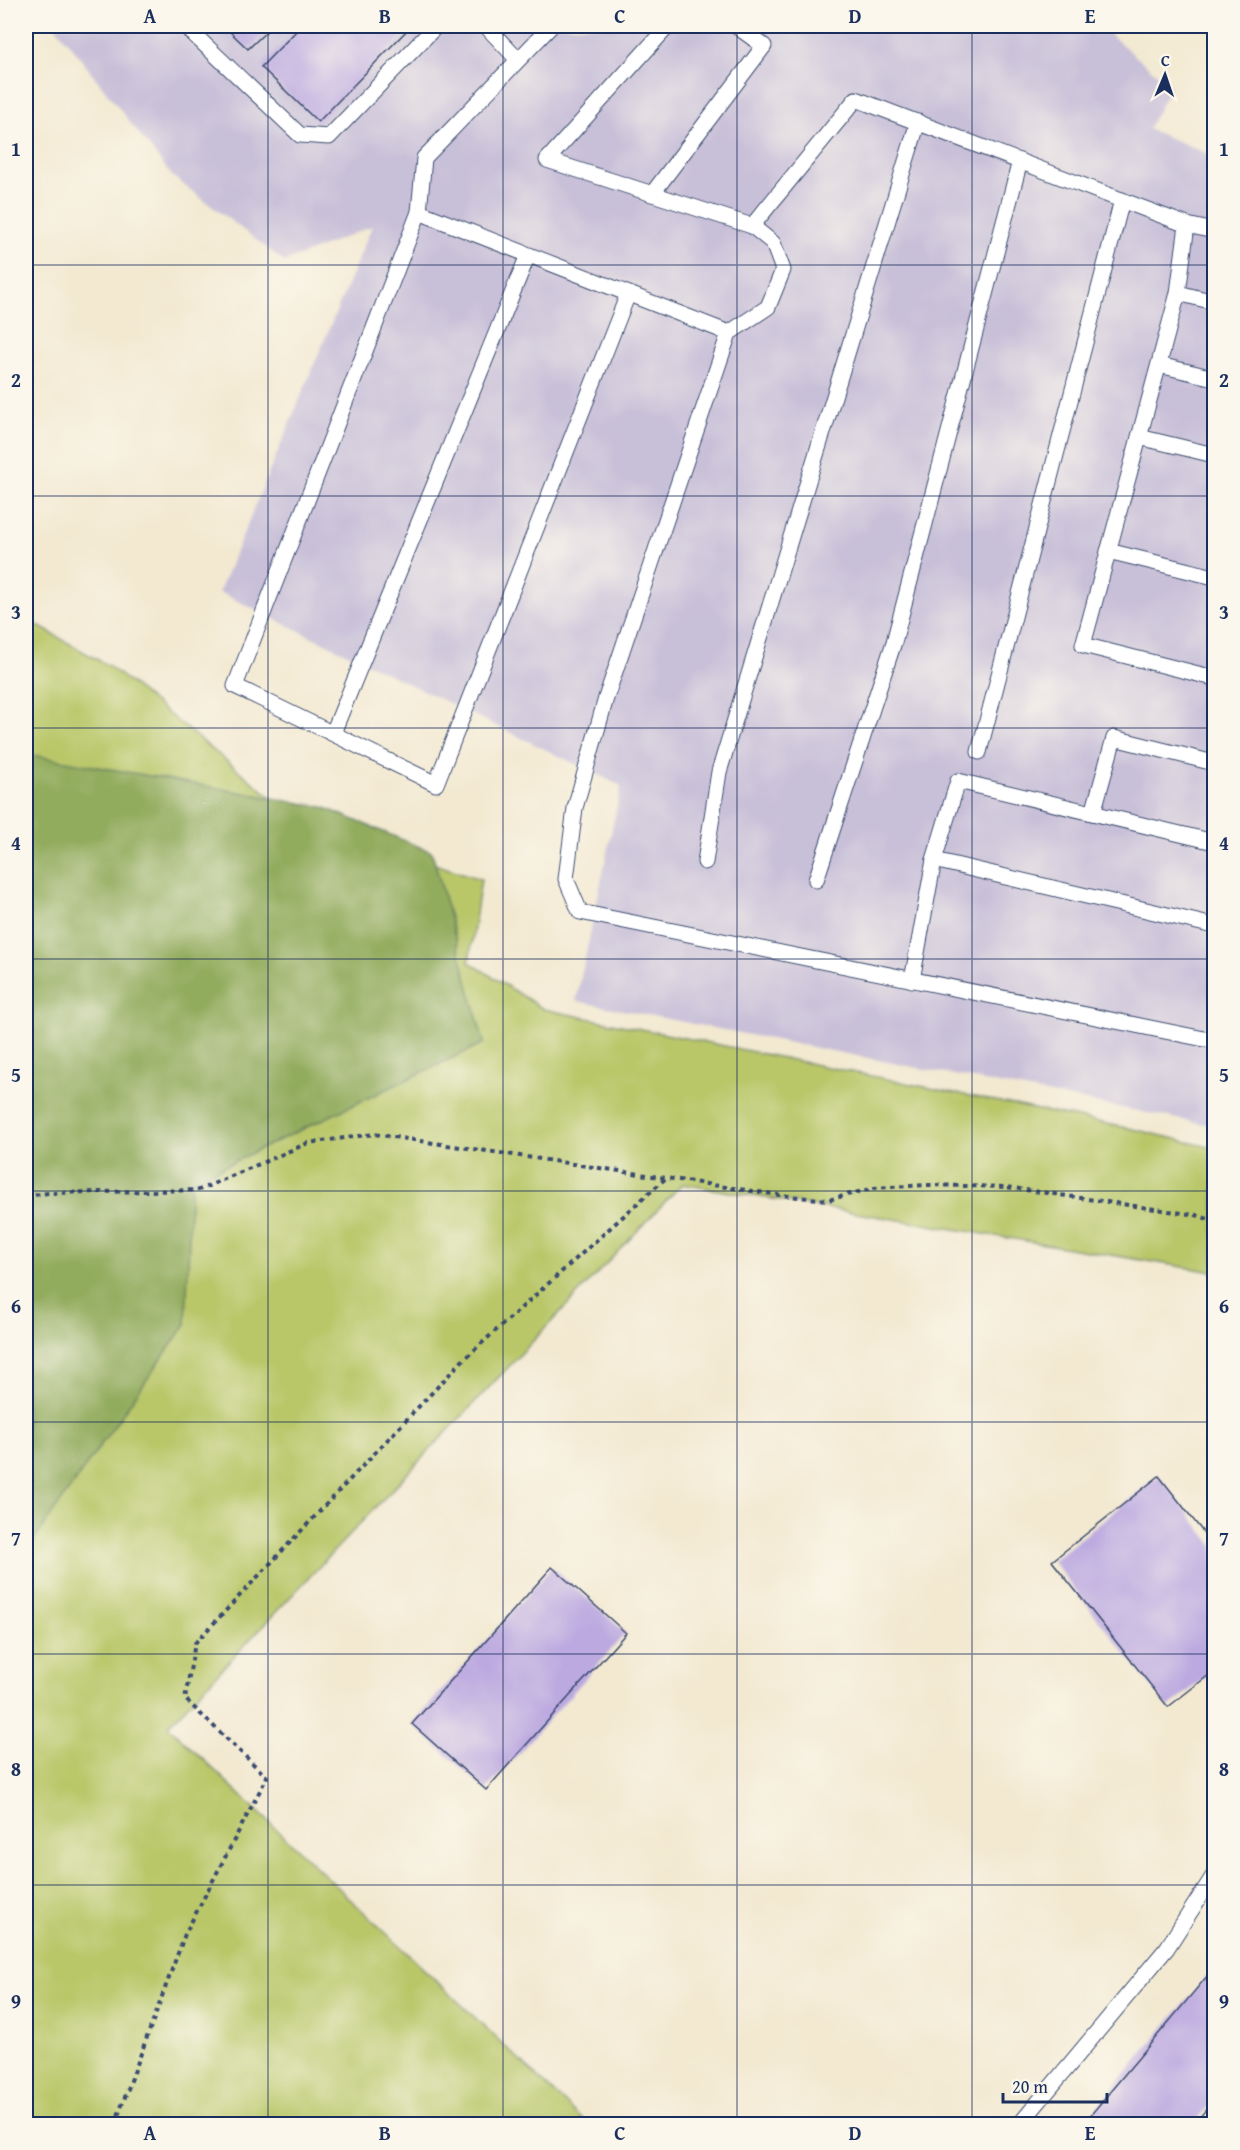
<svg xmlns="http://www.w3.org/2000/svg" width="1240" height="2150" viewBox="0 0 1240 2150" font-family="'Gentium Book Plus',serif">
	<rect width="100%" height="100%" fill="#fbf7ec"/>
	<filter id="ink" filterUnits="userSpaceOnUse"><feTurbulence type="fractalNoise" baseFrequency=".0167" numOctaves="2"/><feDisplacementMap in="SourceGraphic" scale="12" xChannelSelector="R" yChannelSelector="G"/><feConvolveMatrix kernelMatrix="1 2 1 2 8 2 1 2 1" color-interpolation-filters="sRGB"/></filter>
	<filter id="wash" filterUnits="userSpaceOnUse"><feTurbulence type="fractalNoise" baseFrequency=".008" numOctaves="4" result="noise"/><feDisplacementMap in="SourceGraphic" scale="24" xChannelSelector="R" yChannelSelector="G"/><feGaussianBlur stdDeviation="1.35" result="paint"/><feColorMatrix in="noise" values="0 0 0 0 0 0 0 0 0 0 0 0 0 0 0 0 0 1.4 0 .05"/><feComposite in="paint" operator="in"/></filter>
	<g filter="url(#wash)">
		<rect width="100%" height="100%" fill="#f3e9d1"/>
		<path fill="#c8bfd8" d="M55 26H1100L1171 86 1148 129 1214 156V1126L576 1001 621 786 219 592 372 226 285 262 172 176Z"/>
		<path fill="#b9c769" stroke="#6a7b64" stroke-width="1.5" d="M26 619 109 666 301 821 481 879 469 962 543 1009 1137 1130 1214 1148V1272L682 1184 168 1726 587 2124H26Z"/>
		<path fill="#92ac5d" stroke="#566e5e" stroke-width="1.5" d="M26 754 323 807 432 852 484 1043 191 1182 186 1324 26 1551Z"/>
		<g id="blocks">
			<g fill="#bca9e0">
				<path d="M224 26H272L248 49Z"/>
				<path d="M301 26H411L318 122 261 67Z"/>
				<path d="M1159 1476 1214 1546V1671L1168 1707 1052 1561Z"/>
				<path d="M552 1567 626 1633 486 1790 412 1724Z"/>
				<path d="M1214 1968V2100L1194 2124H1083Z"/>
			</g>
		</g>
	</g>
	<g filter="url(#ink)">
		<use href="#blocks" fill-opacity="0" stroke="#3b4b6f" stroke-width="1.5"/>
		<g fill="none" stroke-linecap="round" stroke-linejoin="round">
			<defs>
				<g id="service">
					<path d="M185 26 300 135 329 137 436 26"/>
					<path d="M486 26 518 60"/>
					<path d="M668 26 547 160 752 226 856 99 1187 225 1178 293"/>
					<path d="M652 194 764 46 736 26"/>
					<path d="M419 212 424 158 551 26"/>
					<path d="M1187 225 1214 231"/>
					<path d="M752 226 773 243 783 270 768 307 729 333 606 698 575 808 566 879 580 912 1214 1041"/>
					<path d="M628 294 436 784 235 686 419 212 729 333"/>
					<path d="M1214 302 1178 293 1083 645 1214 678"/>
					<path d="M1159 365 1214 378"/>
					<path d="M1139 437 1214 455"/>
					<path d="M1108 551 1214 577"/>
					<path d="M333 733 528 255"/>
					<path d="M979 752 1122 200"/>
					<path d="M1093 813 1114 738 1214 763"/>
					<path d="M934 860 1214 926"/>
					<path d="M705 862 719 772 918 122"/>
					<path d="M816 880 894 642 1020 161"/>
					<path d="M912 980 934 860 958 781 1214 842"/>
					<path d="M1020 2124 1167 1948 1214 1875"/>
				</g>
			</defs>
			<use href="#service" stroke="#3b4b6f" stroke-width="17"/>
			<g stroke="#3b4b6f" stroke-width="4" stroke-dasharray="4.5 4.5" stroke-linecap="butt">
				<path d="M26 1196 48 1193 199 1190 308 1143 374 1134 779 1195 828 1200 874 1188 927 1185 1006 1187 1196 1215 1214 1221"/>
				<path d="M115 2124 185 1934 267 1777 185 1699 195 1643 461 1362 667 1177"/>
			</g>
			<use href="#service" stroke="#fff" stroke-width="15"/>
		</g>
	</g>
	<path fill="none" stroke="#1b2f5e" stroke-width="1.5" stroke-opacity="0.55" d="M268 26V2124M503 26V2124M737 26V2124M972 26V2124M26 265H1214M26 496H1214M26 728H1214M26 959H1214M26 1191H1214M26 1422H1214M26 1654H1214M26 1885H1214"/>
	<rect width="1240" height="2150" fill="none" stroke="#fbf7ec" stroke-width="66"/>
	<g transform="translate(1165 75) rotate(2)" stroke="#fbf7ec" stroke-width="4.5" paint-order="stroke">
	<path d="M0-4.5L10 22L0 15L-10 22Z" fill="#1b2f5e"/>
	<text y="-9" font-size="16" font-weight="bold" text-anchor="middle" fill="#1b2f5e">С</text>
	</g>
	<path d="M1003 2093v9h104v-9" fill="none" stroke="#1b2f5e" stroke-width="3"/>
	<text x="1012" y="2093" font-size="18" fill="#1b2f5e" stroke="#fbf7ec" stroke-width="4.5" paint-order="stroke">20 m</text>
	<rect x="33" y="33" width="1174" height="2084" fill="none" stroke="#1b2f5e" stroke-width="2"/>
	<g font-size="20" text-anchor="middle" font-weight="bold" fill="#1b2f5e">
		<text x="150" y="23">A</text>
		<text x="385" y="23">B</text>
		<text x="620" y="23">C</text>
		<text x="855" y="23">D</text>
		<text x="1090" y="23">E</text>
		<text x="16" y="156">1</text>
		<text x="1224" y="156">1</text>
		<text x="16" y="387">2</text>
		<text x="1224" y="387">2</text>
		<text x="16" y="619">3</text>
		<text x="1224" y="619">3</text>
		<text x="16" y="850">4</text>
		<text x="1224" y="850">4</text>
		<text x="16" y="1082">5</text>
		<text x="1224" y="1082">5</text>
		<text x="16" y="1313">6</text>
		<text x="1224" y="1313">6</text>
		<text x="16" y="1545">7</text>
		<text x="1224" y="1545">7</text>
		<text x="16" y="1776">8</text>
		<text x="1224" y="1776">8</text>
		<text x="16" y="2008">9</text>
		<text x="1224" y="2008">9</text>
		<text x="150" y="2140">A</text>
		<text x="385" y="2140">B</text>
		<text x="620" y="2140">C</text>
		<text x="855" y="2140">D</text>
		<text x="1090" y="2140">E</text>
	</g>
</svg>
